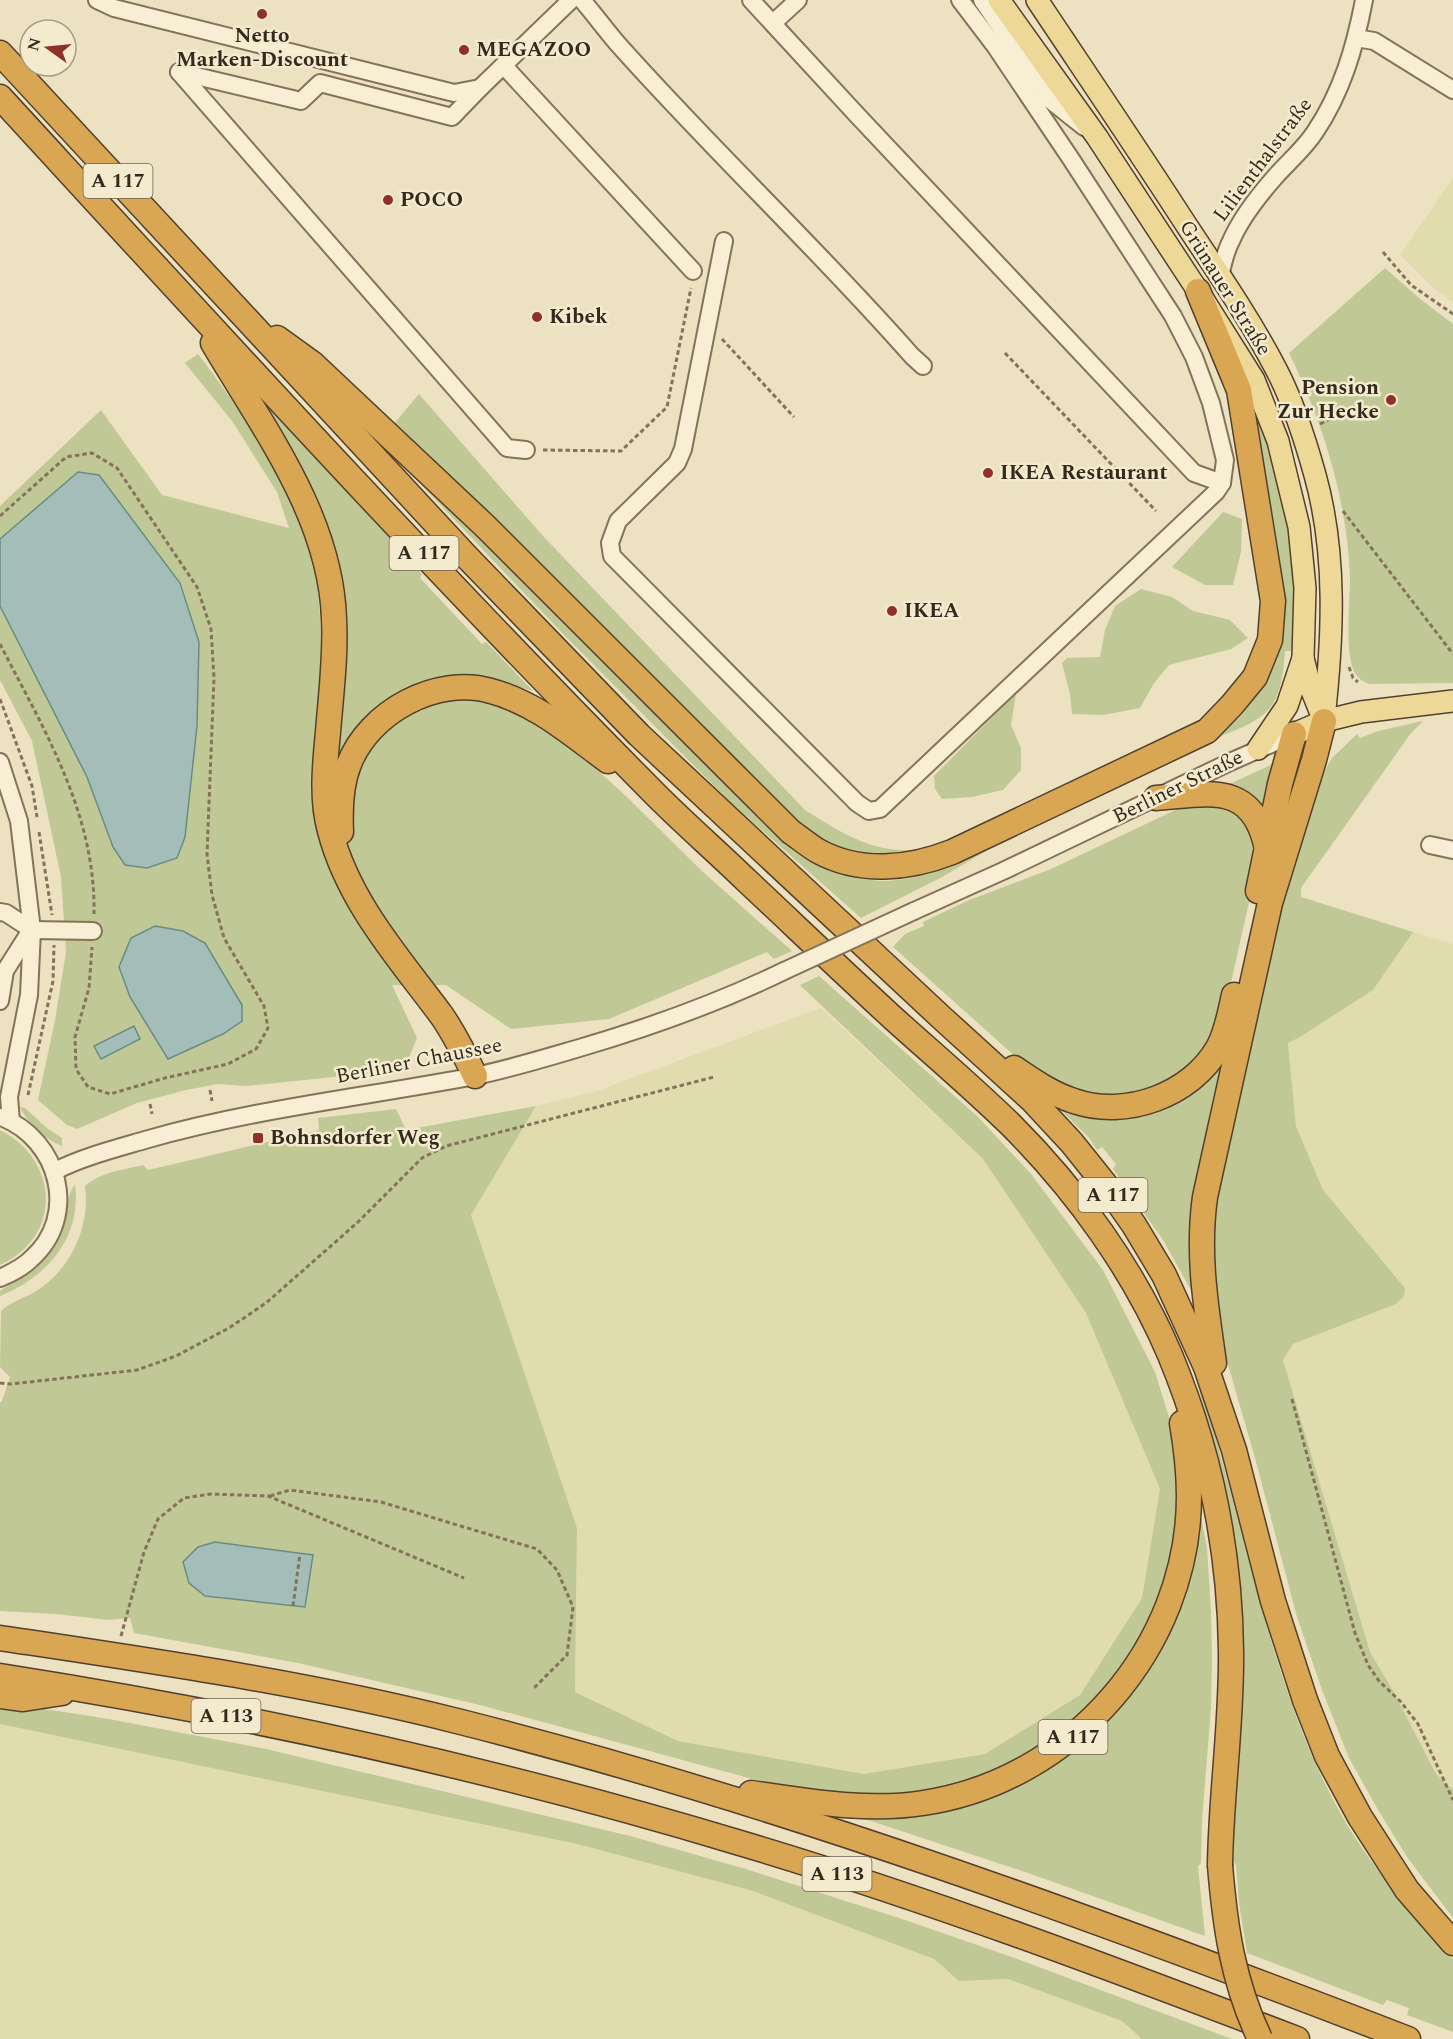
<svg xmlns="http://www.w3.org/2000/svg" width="1453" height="2039" viewBox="0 0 1453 2039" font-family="Spectral,serif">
	<rect width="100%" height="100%" fill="#ece1c0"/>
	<g fill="#e1dcae">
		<path d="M1453 178V303L1430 285 1400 255Z"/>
		<path d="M1413 932 1453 944V1788L1448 1787 1435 1772 1391 1687 1370 1652 1283 1360 1293 1344 1396 1304 1337 1209 1323 1190 1296 1126 1288 1043 1300 1037 1373 990Z"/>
		<path d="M821 1008 983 1159 1086 1313 1160 1489 1142 1598 1080 1695 985 1754 864 1774 678 1741 575 1692 577 1528 471 1214 536 1106 594 1092Z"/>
		<path d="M0 1724 576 1844 753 1891 934 1959 959 1981 1008 1979 1122 2021 1142 2039H0Z"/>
	</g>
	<g fill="#c0c995">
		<path d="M1385 268 1419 298 1453 324V683L1369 684C1363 681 1358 679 1355 673 1344 653 1350 601 1350 577 1347 500 1323 422 1289 353Z"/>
		<path d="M198 354C232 399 264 444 288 495 297 514 307 534 312 554 320 591 321 630 321 667 321 716 312 764 314 812L347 815 351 785 366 753 394 721 442 699 488 698 547 724 628 798 703 872 792 951 774 959 767 952 609 1019 511 1029 446 985H392L417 1038 408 1060 381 1072 246 1086 218 1084 186 1090 137 1103 77 1129 67 1125 38 1100 55 1020 66 952 61 877 32 741 0 680V506L101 410 162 495 289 528 277 492 232 421 185 363Z"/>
		<path d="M252 394C315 446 369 511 422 574L420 578 482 644 486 642 533 691 486 679 428 683 335 774 344 628Z"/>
		<path d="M419 394 543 536 805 810C839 831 871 853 913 850 924 849 935 845 945 843L928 852 867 858 803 834 392 426Z"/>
		<path d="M1253 415H1256C1286 491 1299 570 1292 651H1285C1281 710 1269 718 1216 738L1243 714 1269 668Z"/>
		<path d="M371 432 846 875C857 877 871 881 883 881 919 880 953 866 986 851L942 877 861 918 729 801 564 635Z"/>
		<path d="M1223 512 1242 519 1241 552 1233 585H1205L1172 567Z"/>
		<path d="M1141 589 1172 597 1193 611 1230 620 1248 638 1231 649 1169 665 1154 683 1140 708 1103 715 1072 714 1070 694 1062 663 1067 658 1100 657 1105 630 1115 606Z"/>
		<path d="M1016 693 1011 725 1021 748V770L1003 790 972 797 942 799 935 789 934 776Z"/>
		<path d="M1423 721 1411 733 1301 888V897L1413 932 1373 990 1300 1037 1288 1043 1296 1126 1323 1190 1405 1288 1404 1296 1396 1304 1293 1344 1283 1360 1370 1652 1391 1687 1435 1772 1448 1787 1453 1788V1918L1407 1857 1377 1808 1349 1758 1322 1690 1297 1617 1255 1458 1222 1344 1212 1293 1214 1204 1278 910 1318 783 1332 758 1357 734 1360 738 1378 731Z"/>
		<path d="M1273 764 1262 811 1227 785Z"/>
		<path d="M1188 804 1236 808 1258 836 1252 889 1230 987 1213 1041 1180 1078 1121 1098 1077 1093 1049 1080 1017 1058 893 947 905 934 924 926 923 922 967 901 1051 869Z"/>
		<path d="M819 976 978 1117 1031 1174 1103 1270 1155 1372 1174 1433 1181 1478 1172 1572 1125 1673 1057 1740 957 1788 876 1798 801 1790 756 1780 480 1705 298 1663 134 1633 130 1618 109 1620 56 1614 0 1611V1403L2 1401 10 1377 0 1367 1 1311C11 1302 21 1299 33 1293 69 1273 91 1227 85 1186 101 1172 123 1170 143 1165L148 1170 319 1130 318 1118 396 1109 406 1130 536 1106 471 1215 577 1528 575 1692 678 1741 864 1774 985 1754 1080 1695 1142 1598 1160 1489 1086 1313 983 1159 800 985Z"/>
		<path d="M1226 1056 1192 1211 1190 1229 1193 1294 1163 1240 1113 1169 1116 1164 1102 1147 1097 1150 1089 1138 1062 1111 1065 1109 1092 1115Z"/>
		<path d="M20 1107 25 1108 48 1129 62 1138V1146C44 1139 28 1124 20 1107Z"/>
		<path d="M0 1130C59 1160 63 1236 0 1265Z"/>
		<path d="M75 1184C82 1238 47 1277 0 1296V1291C23 1274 51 1263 60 1233 65 1216 65 1199 75 1184Z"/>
		<path d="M1196 1379 1207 1406C1220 1454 1234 1502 1246 1551 1273 1650 1300 1752 1356 1839 1384 1882 1419 1920 1453 1959V2032L1407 2015 1409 2008 1387 2000 1383 2005 1247 1953 1239 1903 1236 1864 1233 1863 1242 1621 1239 1572 1231 1521 1220 1471Z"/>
		<path d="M1198 1501 1207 1548 1211 1611 1212 1657 1211 1708 1202 1820 1201 1863 1198 1866 1205 1936 1028 1873 844 1812 971 1800 1127 1692Z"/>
		<path d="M0 1702 109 1719 266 1749 634 1837 749 1870 902 1919 1009 1956 1232 2039H1142L1122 2021 1008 1979 959 1981 934 1959 753 1891 577 1844 0 1724Z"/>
	</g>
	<g fill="#a3beb8" stroke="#6b8b85" stroke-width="1.5">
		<path d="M78 472 99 475 180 583 199 642 197 726 185 837 177 858 147 868 125 865 113 847 87 777 0 606V539Z"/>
		<path d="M155 926 183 931 205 943 242 1005V1021L223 1034 168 1059 130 997 119 967 131 938Z"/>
		<path d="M134 1026 140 1039 101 1059 94 1046Z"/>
		<path d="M215 1542 313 1555 305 1607 205 1596 189 1583 183 1562 198 1547Z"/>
	</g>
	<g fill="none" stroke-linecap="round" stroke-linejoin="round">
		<defs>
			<g id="minor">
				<path d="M97 0 114 8 454 93 480 88 571 0"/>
				<path d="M582 0C594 14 605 29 617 43 712 150 817 248 912 356L923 366"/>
				<path d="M751 0 857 115 1194 473 1222 483"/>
				<path d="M982 0 1050 100 1084 127"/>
				<path d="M773 23 798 0"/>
				<path d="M1356 38 1374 41 1453 90"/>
				<path d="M504 66 693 271"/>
				<path d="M179 72 507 448 526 450"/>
				<path d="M179 72 301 101 320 83 452 117 480 88"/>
				<path d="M724 241 683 449 677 463 618 521 610 543 612 556 857 803 869 811 880 809 1216 492 1222 483 1225 460 1211 403 1194 357 1173 316 1071 159 995 46 960 0"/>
				<path d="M1220 276C1223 264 1225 252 1231 241 1240 220 1260 194 1275 177 1288 162 1304 149 1315 132 1342 92 1355 47 1364 0"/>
				<path d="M0 762 19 821 32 930 29 995 9 1097 11 1121"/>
				<path d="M1430 845 1453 850"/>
				<path d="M914 911 1003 871 1230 762 1294 734"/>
				<path d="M0 912 6 913 32 930"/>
				<path d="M32 930 93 931"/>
				<path d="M0 1001 5 971 31 930"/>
				<path d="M55 1171C83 1157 114 1149 145 1140 253 1109 365 1097 475 1076 509 1069 542 1059 576 1049 648 1028 716 1004 784 971"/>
				<path d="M0 1278C11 1273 22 1268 31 1259 80 1216 59 1139 1 1117"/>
			</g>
			<g id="major">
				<path d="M999 0 1097 137 1198 291 1254 380 1278 441 1299 527 1305 588 1303 658 1310 686 1324 721"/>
				<path d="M1037 0C1087 75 1138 150 1187 226 1218 273 1250 319 1276 369 1293 401 1305 439 1315 475 1337 554 1333 637 1324 718"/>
				<path d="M1294 734 1324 721 1361 712 1453 701"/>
				<path d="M1258 749 1287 706 1303 658"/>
			</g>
			<g id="highway">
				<path d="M0 53 465 555 639 735 943 1019 1033 1101 1072 1143 1108 1188 1134 1225 1164 1275 1206 1367 1234 1450 1273 1601 1305 1700 1327 1756 1360 1817 1407 1890 1453 1943"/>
				<path d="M0 97C216 332 431 568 656 795 685 824 716 851 746 880 795 926 844 973 894 1019 933 1054 973 1088 1011 1125 1076 1190 1134 1270 1170 1355 1209 1449 1230 1549 1231 1651 1232 1723 1221 1794 1220 1865"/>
				<path d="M277 338 313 364 485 526 791 832C800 838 808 845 818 851 860 874 909 869 952 852L1207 731 1232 705 1255 677 1270 640 1273 601 1239 390 1198 291"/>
				<path d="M213 343C263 428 331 517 334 619 336 656 331 694 328 732 325 764 321 799 330 831 349 903 399 958 442 1016 455 1035 465 1055 475 1076"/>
				<path d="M1156 798C1210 794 1253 781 1267 849"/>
				<path d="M341 832C340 811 341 784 349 764 369 712 437 675 491 691 536 703 571 734 608 761"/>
				<path d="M1258 891 1280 784 1294 734"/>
				<path d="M1014 1068C1033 1081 1052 1094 1074 1101 1126 1119 1191 1095 1218 1048 1227 1032 1230 1012 1234 995"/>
				<path d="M1214 1363C1206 1307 1197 1254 1205 1197L1270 903 1314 760 1324 721"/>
				<path d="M0 1638C153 1661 307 1683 457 1721 782 1803 1096 1919 1408 2039"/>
				<path d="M0 1676C250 1715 498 1770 740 1843 929 1899 1113 1969 1297 2039"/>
				<path d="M0 1696 23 1699 62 1693"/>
				<path d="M751 1793C808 1801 866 1812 923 1803 1072 1781 1189 1647 1189 1496 1189 1471 1186 1447 1182 1423"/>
			</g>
		</defs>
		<use href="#minor" stroke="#847259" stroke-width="20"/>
		<use href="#major" stroke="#52402d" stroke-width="24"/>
		<use href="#highway" stroke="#52402d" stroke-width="27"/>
		<g stroke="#847259" stroke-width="3" stroke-dasharray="4.5 3" stroke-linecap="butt">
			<path d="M1383 252 1411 285 1453 314"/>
			<path d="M722 339 794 417"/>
			<path d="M1005 353 1156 511"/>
			<path d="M1320 424 1334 417"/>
			<path d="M543 450 621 451 667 407 691 288"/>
			<path d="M1343 511 1453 654"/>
			<path d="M0 516 66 457 92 453 117 468 197 587 211 629 214 678 207 854 212 895 224 938 264 1006 268 1028 256 1049 228 1064 165 1078 110 1094 88 1087 76 1069 75 1037 89 988 92 947"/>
			<path d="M0 644C44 730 96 814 94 914"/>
			<path d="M1349 667 1353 678 1358 682"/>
			<path d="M0 699 32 786 37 817"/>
			<path d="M39 832 52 915"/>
			<path d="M210 1090 212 1101"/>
			<path d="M28 1095 53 981 54 945"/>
			<path d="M150 1104 152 1114"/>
			<path d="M0 1383 11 1384 137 1370 176 1356 229 1328 266 1303 357 1223 422 1158 446 1146 714 1077"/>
			<path d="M1292 1399 1355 1633 1368 1665 1379 1681 1401 1702 1418 1724 1453 1800"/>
			<path d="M270 1496 290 1490 381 1502 537 1549 557 1570 573 1607 567 1655 533 1689"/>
			<path d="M293 1606 300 1554"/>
			<path d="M121 1636 144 1552 158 1519 184 1498 211 1494 268 1496 464 1578"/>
		</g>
		<use href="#minor" stroke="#f7eed3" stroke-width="16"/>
		<use href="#major" stroke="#eed898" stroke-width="21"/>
		<use href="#highway" stroke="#d9a653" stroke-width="24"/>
		<defs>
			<path id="minor-bridge" d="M784 971 914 911"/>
			<path id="highway-bridge" d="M1220 1865C1225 1927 1233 1982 1260 2039"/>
		</defs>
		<use href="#minor-bridge" stroke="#847259" stroke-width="20" stroke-linecap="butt"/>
		<use href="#highway-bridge" stroke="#52402d" stroke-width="27" stroke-linecap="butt"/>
		<use href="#minor-bridge" stroke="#f7eed3" stroke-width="16"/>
		<use href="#highway-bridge" stroke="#d9a653" stroke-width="24"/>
	</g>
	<g fill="#91302b" stroke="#f4ebcf" stroke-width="2">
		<circle cx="262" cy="14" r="6"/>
		<circle cx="464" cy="50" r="6"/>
		<circle cx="388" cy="200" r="6"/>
		<circle cx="537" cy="317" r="6"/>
		<circle cx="1391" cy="400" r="6"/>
		<circle cx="988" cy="473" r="6"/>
		<circle cx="892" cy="611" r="6"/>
		<rect x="252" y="1132" width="12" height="12" rx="3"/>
	</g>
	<g text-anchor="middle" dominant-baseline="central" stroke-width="5" stroke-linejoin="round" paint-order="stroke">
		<g fill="#f4ebcf" stroke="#6e6352" stroke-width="1.5">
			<rect x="83.5" y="164" width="69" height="34" rx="4.5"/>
			<rect x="389.5" y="536" width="69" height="34" rx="4.5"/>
			<rect x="1078.5" y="1178" width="69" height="34" rx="4.5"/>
			<rect x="191.5" y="1699" width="69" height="34" rx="4.5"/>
			<rect x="1038.5" y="1720" width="69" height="34" rx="4.5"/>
			<rect x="802.5" y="1857" width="69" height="34" rx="4.5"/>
		</g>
		<g font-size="20" font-weight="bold" fill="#34291d">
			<text x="118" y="181">A 117</text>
			<text x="424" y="553">A 117</text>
			<text x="1113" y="1195">A 117</text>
			<text x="226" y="1716">A 113</text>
			<text x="1073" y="1737">A 117</text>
			<text x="837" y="1874">A 113</text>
		</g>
		<g font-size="21" font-weight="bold" fill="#34291d" stroke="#f4ebcf" text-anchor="start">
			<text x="262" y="36" text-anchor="middle">Netto<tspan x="262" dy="24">Marken-Discount</tspan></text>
			<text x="476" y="50">MEGAZOO</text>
			<text x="400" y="200">POCO</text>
			<text x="549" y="317">Kibek</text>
			<text x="1379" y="388" text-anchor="end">Pension<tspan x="1379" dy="24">Zur Hecke</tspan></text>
			<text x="1000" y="473">IKEA Restaurant</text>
			<text x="904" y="611">IKEA</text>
			<text x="270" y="1138">Bohnsdorfer Weg</text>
		</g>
		<g font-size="21" fill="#34291d" stroke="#f4ebcf">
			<text transform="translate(1263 160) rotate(-53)">Lilienthalstraße</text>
			<text transform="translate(1225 288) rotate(58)">Grünauer Straße</text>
			<text transform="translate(1178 787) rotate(-26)">Berliner Straße</text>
			<text transform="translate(419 1061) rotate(-11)">Berliner Chaussee</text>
		</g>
	</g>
	<g transform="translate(48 48) rotate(285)"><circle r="28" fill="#f4ebcf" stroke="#a79d88" stroke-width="1.5"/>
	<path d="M0-4.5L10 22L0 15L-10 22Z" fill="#91302b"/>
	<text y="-9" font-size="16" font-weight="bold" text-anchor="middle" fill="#34291d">N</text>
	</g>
</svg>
